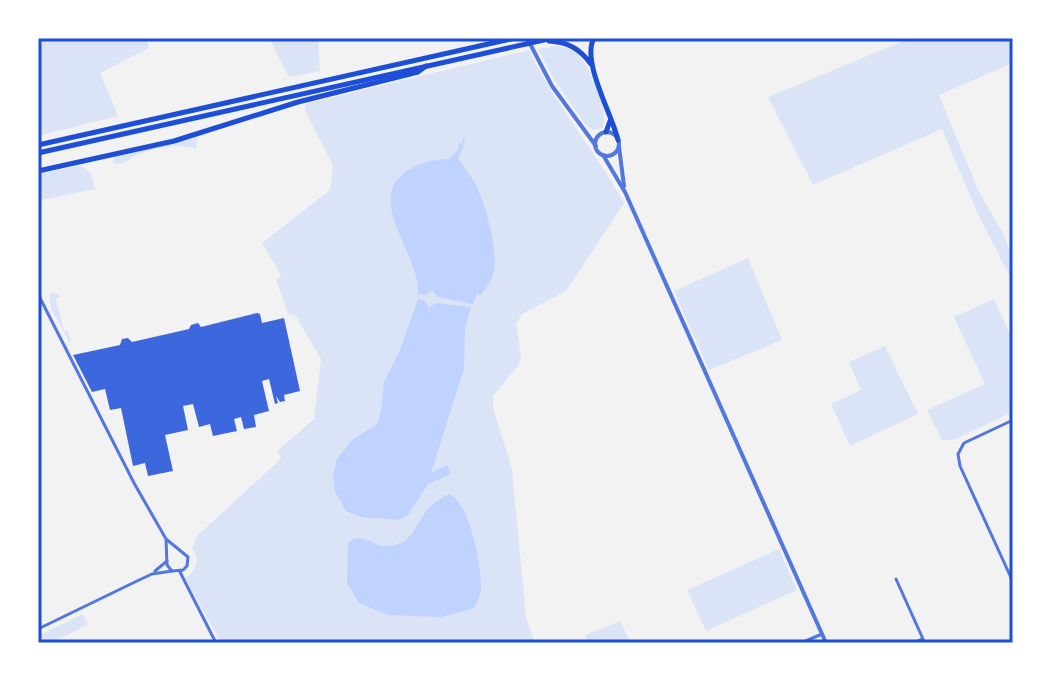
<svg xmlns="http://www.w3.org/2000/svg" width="1051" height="681" viewBox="0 0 1051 681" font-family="Raleway,sans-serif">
	<rect width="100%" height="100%" fill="#f2f2f2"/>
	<g fill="#dbe4f7">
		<path d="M38 38H154L147 41 149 48 100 73 118 116 38 136Z"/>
		<path d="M269 38H318L320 71 289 77Z"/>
		<path d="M911 38H1013V63L939 95C952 126 964 158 978 189 996 227 1013 235 1013 282L977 212 942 129 813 185 768 97Z"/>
		<path d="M556 46C565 47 572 49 579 56 590 67 609 113 603 128L593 130 586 125 553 78 538 49Z"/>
		<path d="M529 50C555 105 595 150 624 203L566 291 522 314 516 325 521 355 519 365 493 396V408L512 469 526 617 535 643H221L185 578C196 571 201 559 192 548L197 536 273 466 281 458 277 451 314 419 321 359 295 315 288 314 276 280 281 275 262 243 330 190 333 165 306 113 305 104Z"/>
		<path d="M198 137 195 152 194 148C178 144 158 147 142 153 130 157 125 167 112 163L115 157Z"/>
		<path d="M77 166C92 167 93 179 96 192L94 189 38 201V174Z"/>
		<path d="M748 258 782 340 709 370 674 291Z"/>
		<path d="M49 293 59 294 60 297 56 299 64 331H68L71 345 51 308Z"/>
		<path d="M994 299 1009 332 1013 330V412L953 440H942L927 410 985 384 954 317Z"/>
		<path d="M885 346 918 414 850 446 831 404 861 390 849 362Z"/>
		<path d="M779 549 797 590 706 631 687 590Z"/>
		<path d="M83 614 88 624 52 643H38V636Z"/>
		<path d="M620 621 631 643H588L585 635Z"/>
	</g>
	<g fill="#bfd3fe">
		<path d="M459 143 464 146 458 157C462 166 470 174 475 183 485 203 500 253 493 274 491 283 485 289 480 296L477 293 473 304 437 297 432 290 425 295 418 294C420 254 367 204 403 174 416 163 434 159 450 159L458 149Z"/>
		<path d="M418 299 424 300 429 308 436 303 471 307 465 329 464 369 431 473 447 465 450 472 449 475 428 484 408 515 399 520 361 517 346 511 335 492 333 475 337 459 352 440 377 424 381 412 384 382 400 350Z"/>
		<path d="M449 494C470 502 482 568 481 590 480 596 477 602 474 608L441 617 388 615 359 603 347 583 348 543C363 530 372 548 389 546 415 543 415 523 428 509 434 502 442 498 449 494Z"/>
	</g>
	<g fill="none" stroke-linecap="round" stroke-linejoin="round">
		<path stroke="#bfd3fe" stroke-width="2" d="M462 145 464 139"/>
	</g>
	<path fill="#3d67dc" d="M257 313 260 314 262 323 284 318 300 391 284 395 285 401 280 402 276 396 278 403 275 404 269 379 262 381 269 411 254 415 256 427 244 429 241 417 234 419 237 431 213 436 210 424 199 427 193 404 183 406 188 430 165 435 173 471 148 476 145 463 133 466 121 408 110 410 105 389 92 392 73 355 120 345 122 339 128 338 132 342 189 329 191 325 198 323 201 327Z"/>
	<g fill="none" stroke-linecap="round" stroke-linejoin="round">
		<g stroke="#5277de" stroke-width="3">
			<path d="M38 294 134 483 166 539 188 557 187 566 183 570 172 571 167 565 166 539"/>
			<path d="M1013 420 964 443 958 454 960 466 1013 582"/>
			<path d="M155 571 167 561"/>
			<path d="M180 572 216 643"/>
			<path d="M896 579 923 639 913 643"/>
			<path d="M38 629 137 581 152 574 172 571"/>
			<path d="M801 643 822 634"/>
		</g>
		<g stroke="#5277de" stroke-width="4">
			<path d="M527 38 552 86 596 146"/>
			<circle cx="607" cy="144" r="12"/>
			<path d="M619 147 624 186"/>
			<path d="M603 155 625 192 826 643"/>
		</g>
		<g stroke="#1d4ed8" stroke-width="5">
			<path d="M594 38C581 61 612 114 618 140"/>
			<path d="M549 41C568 42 580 49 591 64"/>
			<path d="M606 132 610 121"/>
			<path d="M38 145 515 38"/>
			<path d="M38 153 553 38"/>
			<path d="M38 171 174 141 298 102 418 72 426 66"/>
		</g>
	</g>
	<rect width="1051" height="681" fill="none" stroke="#ffffff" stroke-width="80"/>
	<rect x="40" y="40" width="971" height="601" fill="none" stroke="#1d4ed8" stroke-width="3"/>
</svg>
